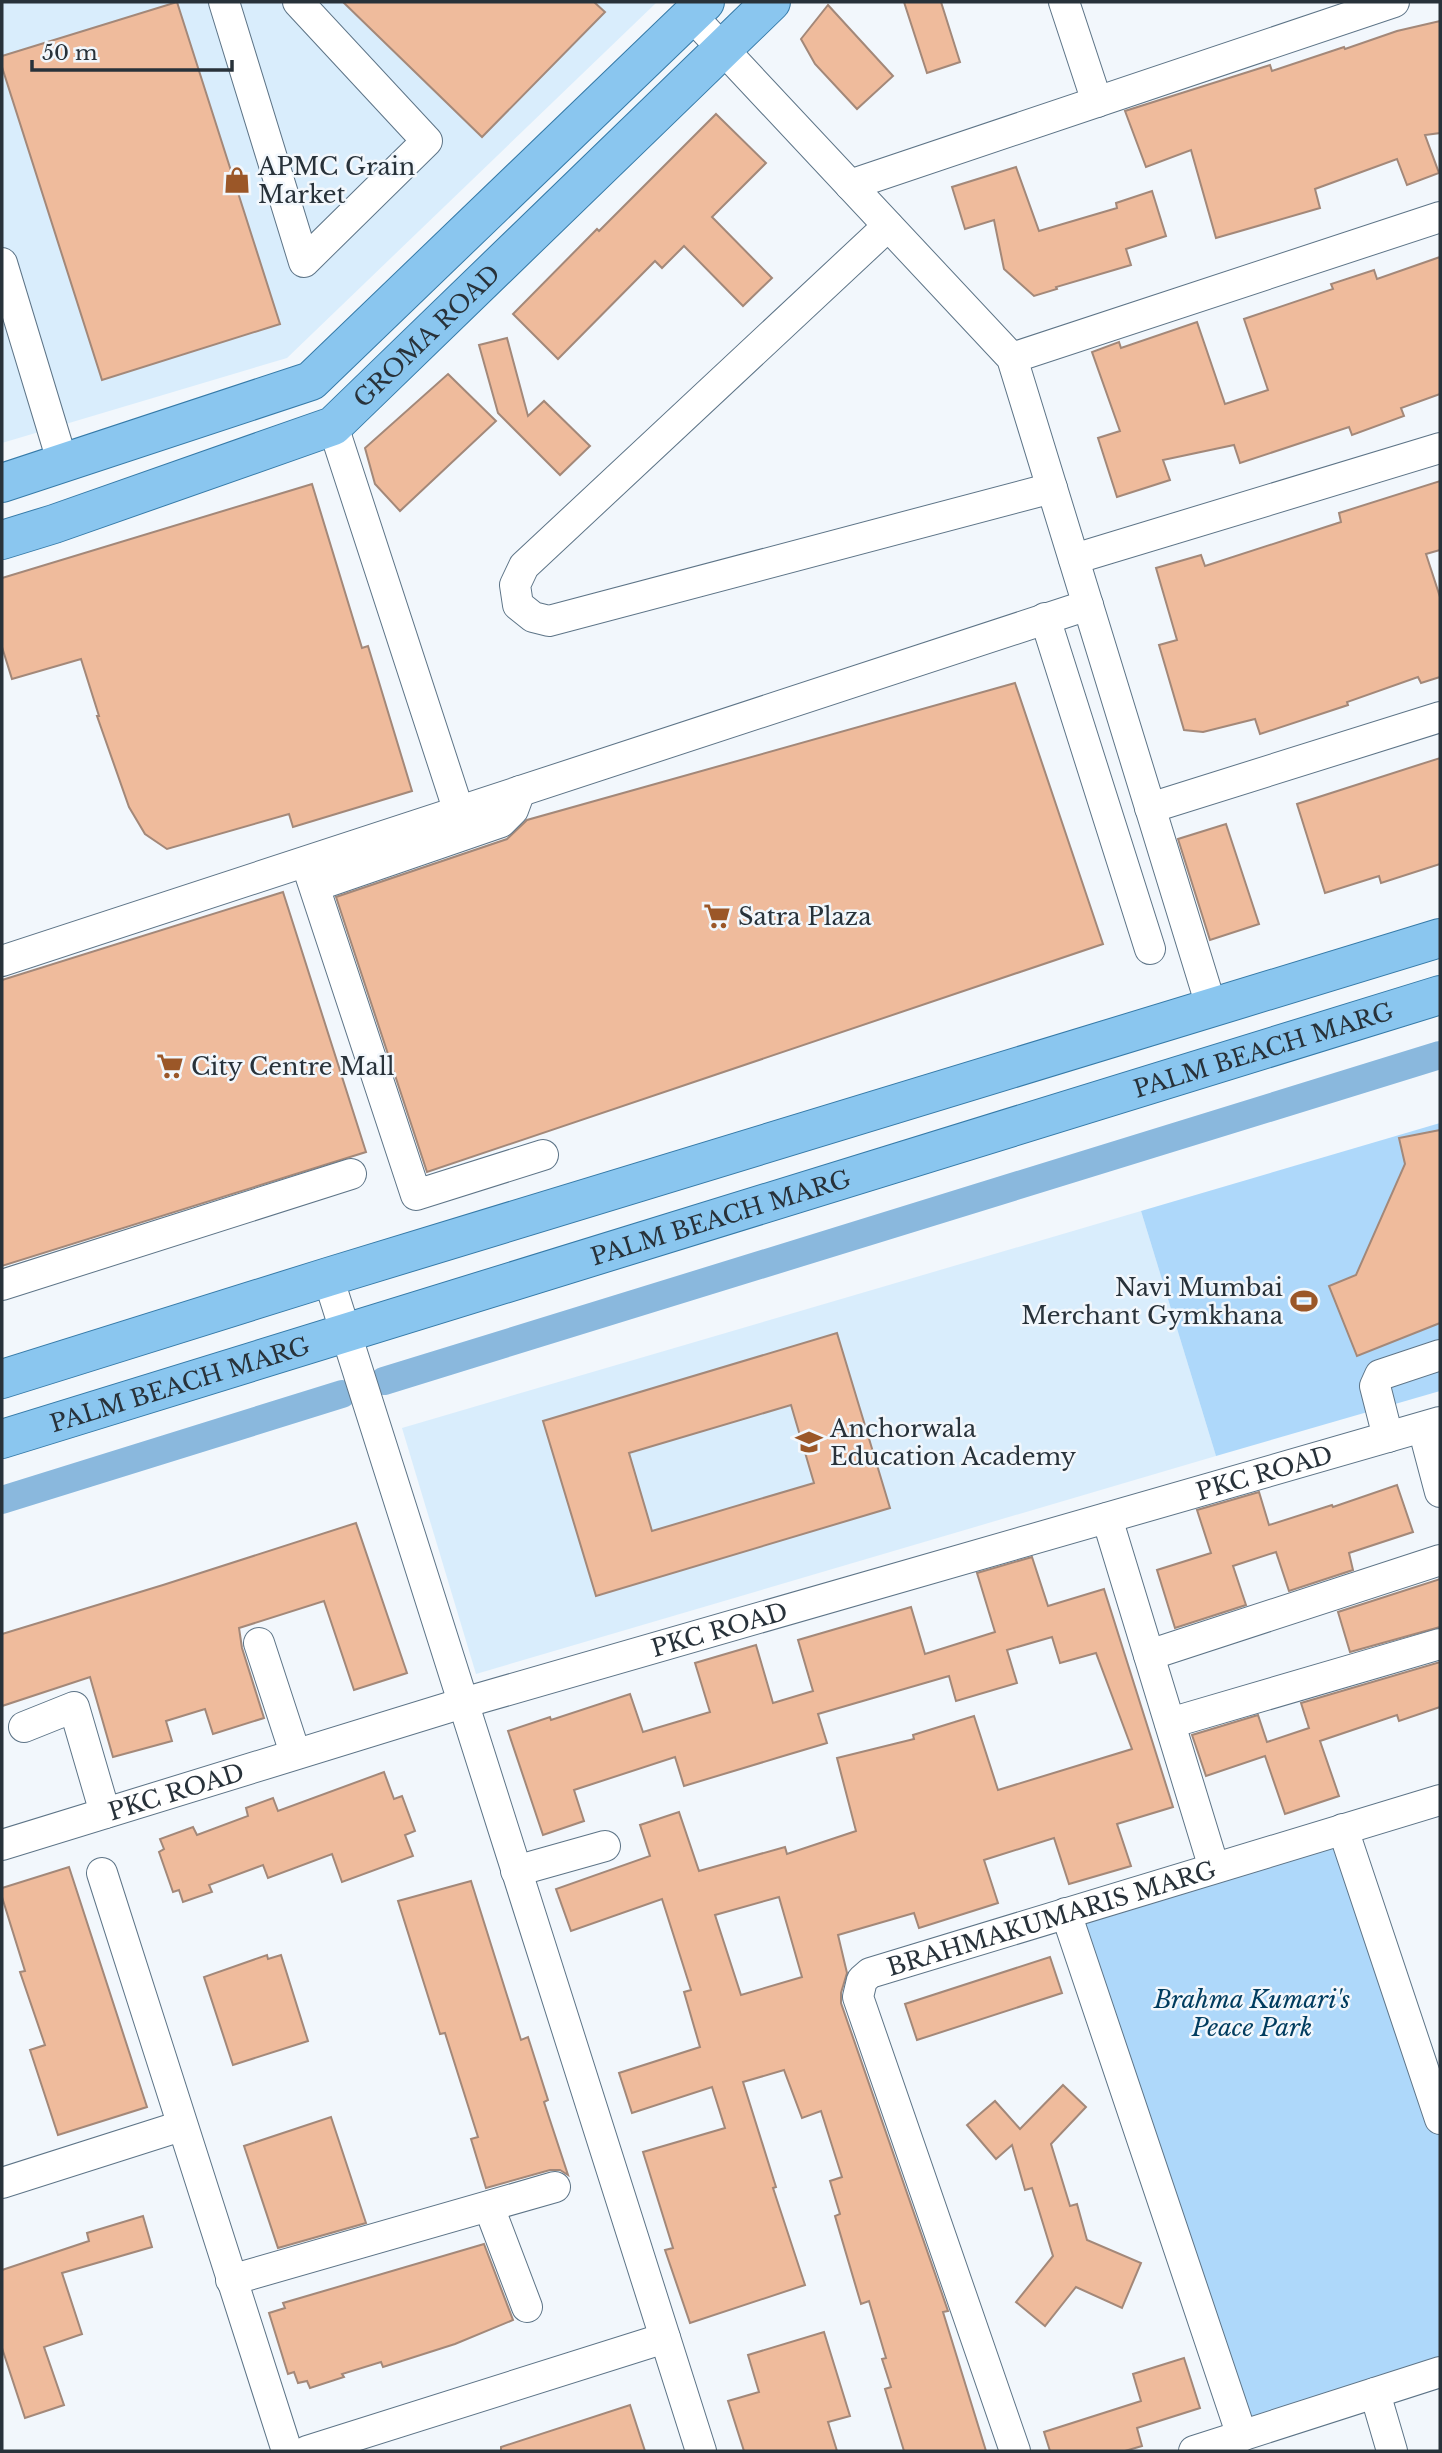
<svg xmlns="http://www.w3.org/2000/svg" width="1442" height="2453" viewBox="0 0 1442 2453" font-family="'Libre Baskerville',serif">
	<rect width="100%" height="100%" fill="#f2f7fc"/>
	<g fill="#d9edfc">
		<path d="M2 2H657L287 358 2 443Z"/>
		<path d="M1141 1211 1216 1456 476 1674 402 1428Z"/>
	</g>
	<g fill="#aed8fa">
		<path d="M1440 1123V1391L1216 1456 1141 1211Z"/>
		<path d="M1343 1829 1440 2119V2372L1242 2436 1066 1913Z"/>
	</g>
	<g fill="none" stroke-linecap="round" stroke-linejoin="round">
		<g stroke="#8ab8dd" stroke-width="28">
			<path d="M384 1381 1440 1055"/>
			<path d="M2 1500 342 1394"/>
		</g>
	</g>
	<g fill="#efbb9c" stroke="#a38879" stroke-width="2" fill-rule="evenodd">
		<path d="M177 2 280 324 102 380 2 67V56Z"/>
		<path d="M343 2H594L605 12 482 137Z"/>
		<path d="M904 2H941L960 62 927 73Z"/>
		<path d="M828 5 893 76 857 109 815 64 801 39Z"/>
		<path d="M1440 21V133L1425 135 1439 173 1407 185 1397 159 1315 189 1320 208 1216 238 1191 150 1146 167 1125 111 1270 65 1272 71 1344 47 1345 49 1397 31Z"/>
		<path d="M716 114 766 163 712 217 772 278 743 306 684 246 662 268 655 261 558 359 513 314 597 229 599 231Z"/>
		<path d="M1016 167 1039 231 1117 208 1116 203 1152 191 1166 236 1126 249 1131 265 1056 287 1057 289 1034 296 1004 269 994 220 965 229 952 187Z"/>
		<path d="M1440 257V394L1401 408 1404 416 1352 435 1349 427 1240 463 1234 445 1163 460 1170 480 1117 497 1098 438 1120 431 1092 352 1119 342 1121 348 1197 322 1225 404 1268 390 1244 319 1333 289 1331 284 1374 270 1377 279Z"/>
		<path d="M507 338 528 416 544 401 590 446 560 475 498 413 479 345Z"/>
		<path d="M448 374 496 421 400 511 375 484 365 448Z"/>
		<path d="M1440 481V550L1426 554 1440 597V677L1421 683 1418 677 1347 702 1348 705 1260 734 1255 719 1203 732 1184 730 1159 645 1177 640 1156 568 1201 555 1205 566 1341 522 1339 513Z"/>
		<path d="M312 484 362 648 368 646 412 791 293 827 289 814 167 849 145 834 129 807 97 716H99L81 659 12 679 2 647V578Z"/>
		<path d="M1015 683 1103 944 427 1172 336 897 507 839 527 820Z"/>
		<path d="M1440 758V864L1381 883 1379 876 1325 893 1297 804Z"/>
		<path d="M1226 824 1259 924 1210 940 1178 839Z"/>
		<path d="M283 892 366 1152 2 1266V980Z"/>
		<path d="M1440 1130V1323L1357 1356 1329 1286 1356 1275 1405 1164 1399 1138Z"/>
		<path d="M837 1333 890 1508 596 1596 543 1421ZM791 1405 814 1483 652 1531 629 1453Z"/>
		<path d="M1397 1485 1413 1532 1349 1553 1353 1570 1289 1591 1276 1552 1233 1566 1246 1605 1175 1628 1157 1570 1211 1553 1197 1510 1259 1492 1269 1525 1332 1505 1333 1507Z"/>
		<path d="M356 1523 407 1673 354 1690 324 1601 239 1628 242 1648 264 1718 213 1734 205 1709 166 1721 172 1741 113 1757 90 1677 2 1706V1634L163 1585Z"/>
		<path d="M1032 1557 1048 1606 1104 1589 1173 1807 1117 1824 1131 1866 1069 1884 1054 1838 984 1860 998 1903 919 1928 914 1913 838 1935 847 1973 841 1993V2003L948 2311 943 2312 986 2451H904L885 2389 891 2387 882 2359 886 2358 869 2301 861 2304 835 2216 840 2214 830 2181 842 2177 821 2111 802 2118 784 2070 743 2082 776 2187 773 2188 805 2285 690 2323 665 2250 673 2248 643 2152 725 2128 712 2087 632 2113 619 2073 700 2047 684 1992 691 1990 662 1899 571 1931 556 1889 650 1856 640 1825 679 1812 699 1871 785 1847 787 1854 856 1831 837 1758 914 1739 913 1735 974 1716 998 1790 1132 1749 1096 1653 1060 1663 1052 1637 1007 1650 1017 1683 956 1701 949 1676 818 1714 827 1743 780 1757 684 1786 675 1757 574 1790 584 1821 543 1835 508 1731 550 1717 551 1720 630 1694 643 1732 710 1712 695 1663 756 1645 773 1703 813 1691 798 1640 911 1607 925 1654 995 1632 977 1573ZM779 1897 802 1977 741 1995 715 1915Z"/>
		<path d="M1440 1579V1627L1350 1652 1338 1612Z"/>
		<path d="M1440 1662V1707L1399 1721 1397 1715 1320 1741 1339 1796 1285 1814 1265 1756 1206 1776 1192 1735 1258 1715 1267 1742 1309 1728 1301 1703Z"/>
		<path d="M384 1772 394 1799 402 1796 415 1831 405 1835 413 1856 342 1882 332 1854 268 1878 263 1865 209 1885 212 1892 183 1902 179 1890 173 1892 159 1852 164 1849 160 1839 193 1827 197 1835 248 1816 246 1808 273 1798 278 1811Z"/>
		<path d="M69 1867 147 2107 58 2135 30 2050 45 2045 20 1972 25 1971 2 1897V1888Z"/>
		<path d="M471 1881 521 2040 528 2037 548 2100 544 2102 568 2175 560 2170H550L486 2188 471 2139 478 2137 445 2033 440 2034 398 1901Z"/>
		<path d="M267 1955 268 1959 281 1955 308 2041 233 2065 204 1977Z"/>
		<path d="M1050 1957 1062 1993 917 2040 905 2004Z"/>
		<path d="M1063 2085 1086 2107 1051 2144 1070 2206 1077 2204 1087 2240 1141 2263 1122 2308 1076 2287 1045 2326 1016 2302 1053 2256 1032 2188 1025 2190 1012 2145 996 2159 967 2125 995 2101 1020 2129Z"/>
		<path d="M331 2117 366 2223 278 2248 244 2146Z"/>
		<path d="M143 2216 152 2247 62 2273 82 2334 44 2347 64 2405 25 2418 2 2348V2270L89 2241 87 2233Z"/>
		<path d="M484 2244 513 2320 455 2344 383 2367 381 2362 342 2374 344 2377 310 2388 307 2381 298 2383 294 2372 288 2374 269 2313 285 2308 283 2303Z"/>
		<path d="M824 2332 850 2416 828 2422 837 2451H744L728 2401 759 2392 748 2355Z"/>
		<path d="M1184 2358 1200 2408 1137 2428 1142 2446 1125 2451H1050L1044 2432 1141 2401 1133 2374Z"/>
		<path d="M630 2405 645 2451H501V2447Z"/>
	</g>
	<g fill="none" stroke-linecap="round" stroke-linejoin="round">
		<defs>
			<g id="minor">
				<path d="M224 2 304 262 427 141 298 2"/>
				<path d="M1064 2 1097 102"/>
				<path d="M691 15 1012 358 1212 1009"/>
				<path d="M850 185 1394 2"/>
				<path d="M888 226 524 566 515 585 518 605 533 617 549 621 1052 488"/>
				<path d="M2 263 63 464"/>
				<path d="M1012 358 1440 217"/>
				<path d="M333 426 459 812"/>
				<path d="M1074 559 1440 448"/>
				<path d="M1045 618 1150 949"/>
				<path d="M1150 808 1440 717"/>
				<path d="M306 862 416 1195 543 1155"/>
				<path d="M315 886 501 822 513 810 520 791"/>
				<path d="M2 961 1088 605"/>
				<path d="M328 1277 701 2451"/>
				<path d="M2 1285 351 1174"/>
				<path d="M1388 1437 1375 1386 1380 1375 1440 1355"/>
				<path d="M1427 1443 1440 1492"/>
				<path d="M1107 1518 1214 1868"/>
				<path d="M259 1643 295 1753"/>
				<path d="M1149 1655 1440 1560"/>
				<path d="M1170 1723 1440 1644"/>
				<path d="M24 1727 74 1707 105 1813"/>
				<path d="M1343 1829 1440 2119"/>
				<path id="s1" d="M2 1845 463 1703 1440 1422"/>
				<path d="M516 1871 605 1846"/>
				<path d="M102 1873 287 2451"/>
				<path d="M1066 1913 1242 2436"/>
				<path d="M2 2183 181 2126"/>
				<path d="M489 2207 527 2307"/>
				<path d="M231 2280 555 2187"/>
				<path d="M1375 2393 1392 2451"/>
				<path d="M307 2451 665 2338"/>
				<path id="s2" d="M1015 2451 858 1997 862 1980 870 1973 1440 1800"/>
				<path d="M1194 2451 1440 2372"/>
			</g>
			<g id="major">
				<path d="M2 483 311 381 705 2"/>
				<path id="s3" d="M2 540 54 524 333 426 771 2"/>
				<path d="M2 1379 328 1277 1440 938"/>
				<path id="s4" d="M2 1439 1440 995"/>
			</g>
		</defs>
		<use href="#minor" stroke="#5d7487" stroke-width="32"/>
		<use href="#major" stroke="#357aa8" stroke-width="40"/>
		<use href="#minor" stroke="#fff" stroke-width="30"/>
		<use href="#major" stroke="#8ac6ef" stroke-width="38"/>
	</g>
	<defs>
		<symbol id="shop-bare" viewBox="-9 -9 18 18"><path d="M-5-2.5h2.3a2.7 3.5 0 0 1 5.4 0H5L5.5 6h-11ZM-1.5-2.5h3a1.5 2.3 0 0 0-3 0Z" fill="#9b5728" stroke="#f2f7fc" stroke-width="2.5" paint-order="stroke"/></symbol>
		<symbol id="supermarket-bare" viewBox="-9 -9 18 18"><path d="M-6-5.5h2.5l.6 2H6L4.5 2H-2.5L-4.4-4H-6ZM-1.5 3.2a1.3 1.3 0 1 0 .1 0ZM3 3.2a1.3 1.3 0 1 0 .1 0Z" fill="#9b5728" stroke="#f2f7fc" stroke-width="2.5" paint-order="stroke"/></symbol>
		<symbol id="stadium-bare" viewBox="-9 -9 18 18"><path d="M0-5a6.5 5 0 1 0 0 10a6.5 5 0 1 0 0-10ZM-3.5-1.8h7v3.6h-7Z" fill="#9b5728" stroke="#f2f7fc" stroke-width="2.5" paint-order="stroke"/></symbol>
		<symbol id="school-bare" viewBox="-9 -9 18 18"><path d="M0-5L7-2L0 1L-7-2ZM-4 1L0 2.5L4 1V4Q0 6-4 4Z" fill="#9b5728" stroke="#f2f7fc" stroke-width="2.5" paint-order="stroke"/></symbol>
	</defs>
	<g fill-rule="evenodd">
		<use href="#shop-bare" x="218" y="161" width="38" height="38"/>
		<use href="#supermarket-bare" x="698" y="897" width="38" height="38"/>
		<use href="#supermarket-bare" x="151" y="1047" width="38" height="38"/>
		<use href="#stadium-bare" x="1285" y="1282" width="38" height="38"/>
		<use href="#school-bare" x="790" y="1423" width="38" height="38"/>
	</g>
	<g text-anchor="middle" dominant-baseline="central" stroke-width="5" stroke-linejoin="round" paint-order="stroke">
		<g font-size="24" fill="#28323a" stroke="#f2f7fc" text-anchor="start">
			<text x="258" y="166">APMC Grain<tspan x="258" dy="28">Market</tspan></text>
			<text x="738" y="916">Satra Plaza</text>
			<text x="191" y="1066">City Centre Mall</text>
			<text x="1283" y="1287" text-anchor="end">Navi Mumbai<tspan x="1283" dy="28">Merchant Gymkhana</tspan></text>
			<text x="830" y="1428">Anchorwala<tspan x="830" dy="28">Education Academy</tspan></text>
		</g>
		<g font-size="24" fill="#28323a" stroke="#f2f7fc">
			<text stroke="none"><textPath href="#s3" startOffset="480">GROMA ROAD</textPath></text>
			<text stroke="none"><textPath href="#s4" startOffset="1320">PALM BEACH MARG</textPath></text>
			<text stroke="none"><textPath href="#s4" startOffset="752">PALM BEACH MARG</textPath></text>
			<text stroke="none"><textPath href="#s4" startOffset="186">PALM BEACH MARG</textPath></text>
			<text stroke="none"><textPath href="#s1" startOffset="1316">PKC ROAD</textPath></text>
			<text stroke="none"><textPath href="#s1" startOffset="749">PKC ROAD</textPath></text>
			<text stroke="none"><textPath href="#s1" startOffset="182">PKC ROAD</textPath></text>
			<text stroke="none"><textPath href="#s2" startOffset="698">BRAHMAKUMARIS MARG</textPath></text>
		</g>
		<g font-size="24" font-style="italic" fill="#003c5f" stroke="#f2f7fc">
			<text x="1252" y="1999">Brahma Kumari's<tspan x="1252" dy="28">Peace Park</tspan></text>
		</g>
	</g>
	<rect width="1442" height="2453" fill="none" stroke="#28323a" stroke-width="7"/>
	<path d="M32 60v10h200v-10" fill="none" stroke="#28323a" stroke-width="3.5"/>
	<text x="42" y="60" font-size="21" fill="#28323a" stroke="#f2f7fc" stroke-width="5" paint-order="stroke">50 m</text>
</svg>
